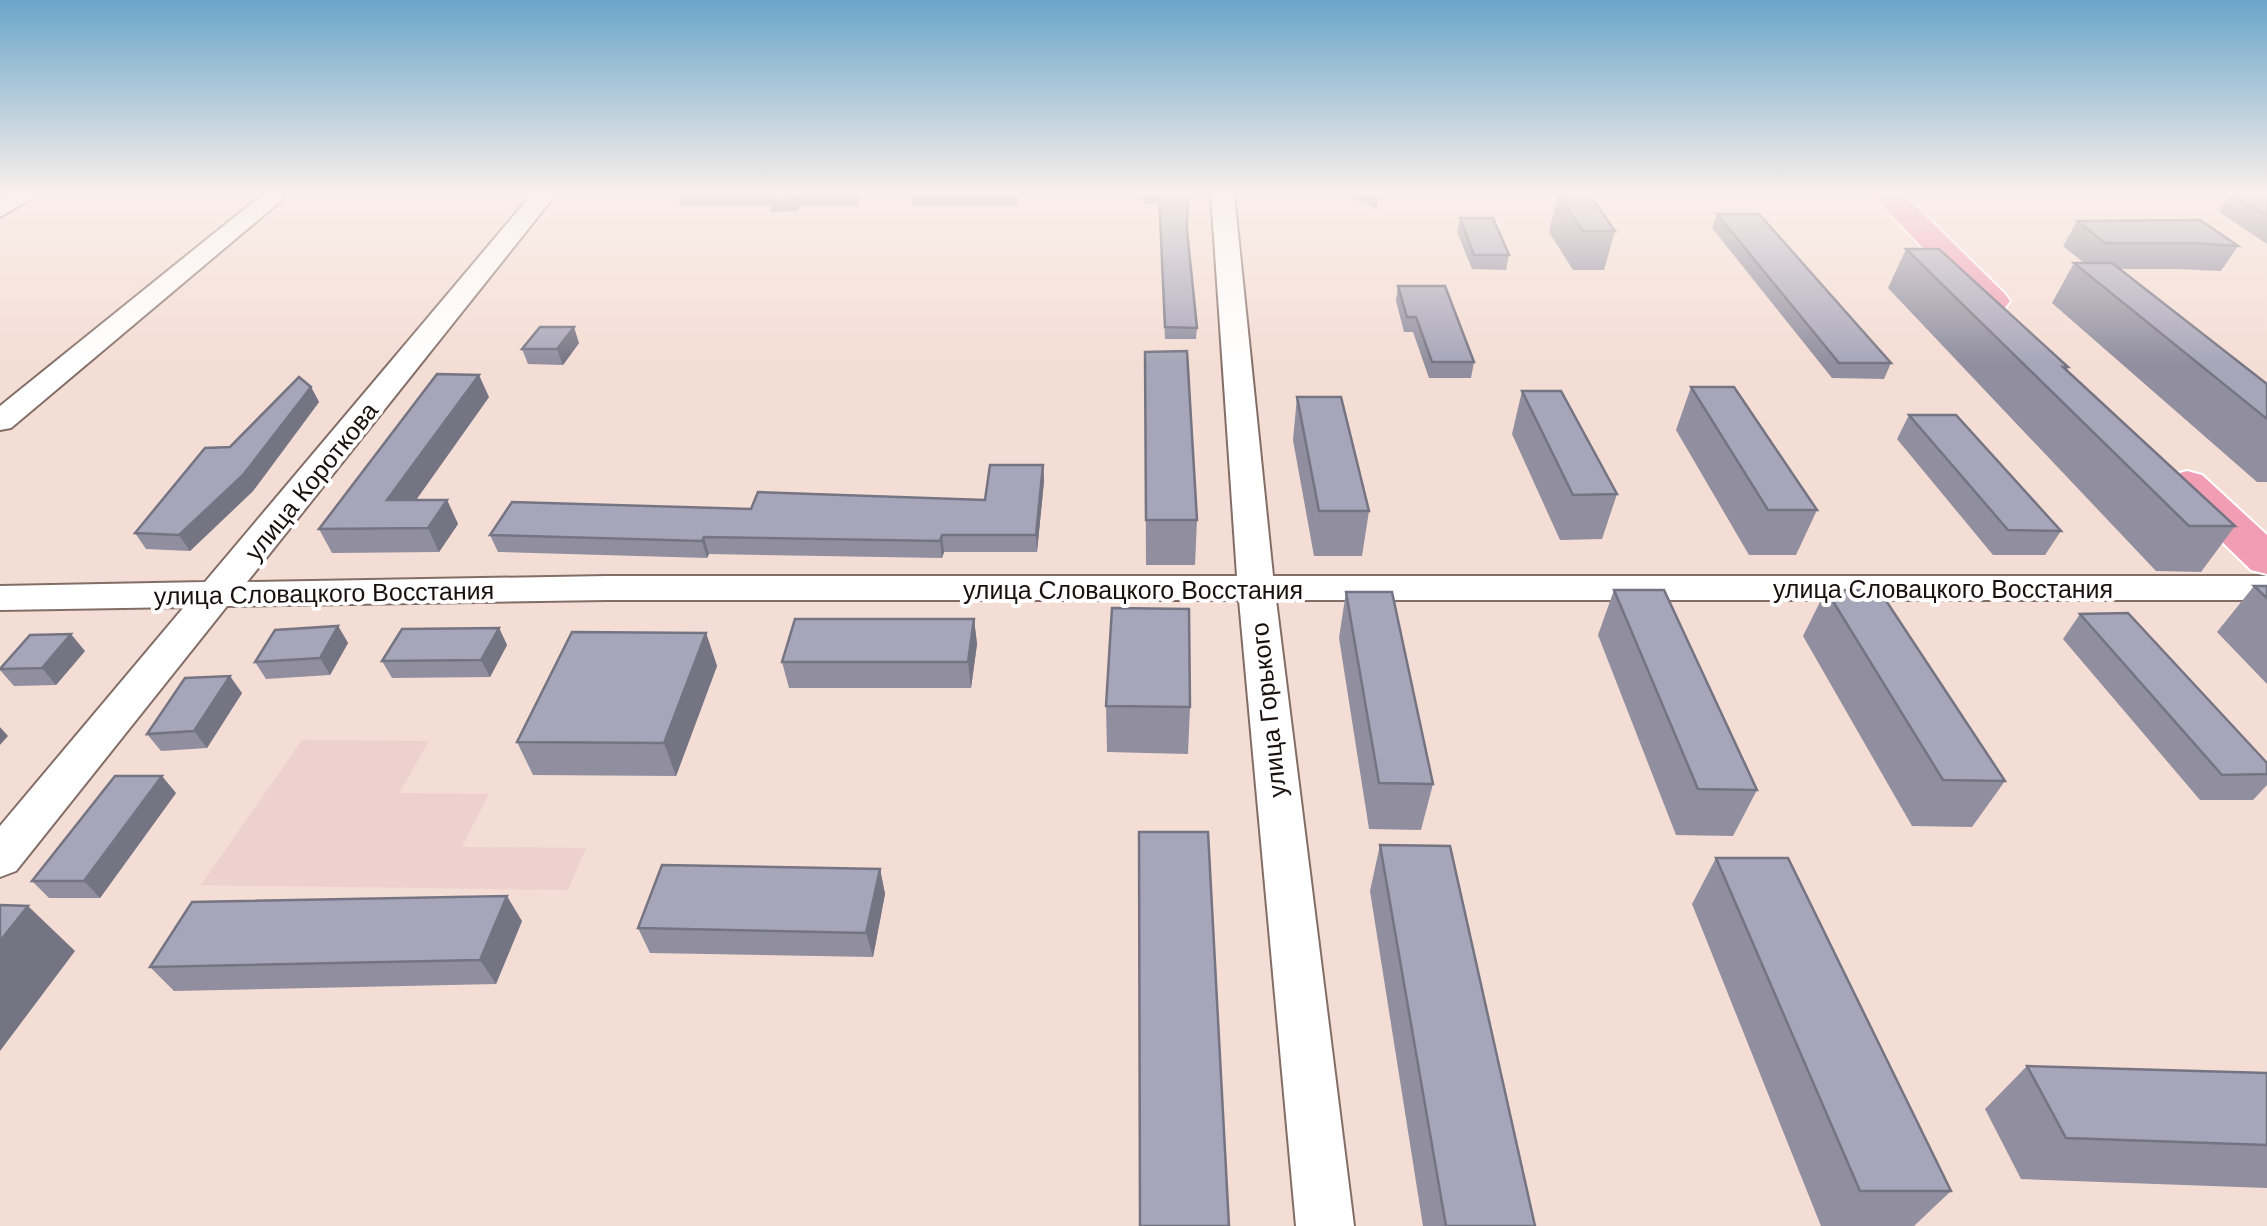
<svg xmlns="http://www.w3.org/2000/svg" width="2267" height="1226" viewBox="0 0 2267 1226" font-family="Arial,sans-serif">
	<rect width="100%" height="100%" fill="#f4ddd4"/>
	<path fill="#ecd1cf" d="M302 740 429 741 399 793 489 794 462 847 586 848 568 890 201 885Z"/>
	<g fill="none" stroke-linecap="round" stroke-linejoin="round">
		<defs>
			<g id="minor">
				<path d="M11 194H39L0 217V200Z"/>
				<path d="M263 194H289L11 428 0 430V406Z"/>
				<path d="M532 194H556L247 582 606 576H1237L1211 194H1234L1273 576H2267V600H1276L1354 1226H1296L1239 600H606L227 606 16 871 0 877V826L184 607 0 610V586L205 582Z"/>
			</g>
			<g id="major">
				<path d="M1871 194H1903L2005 294 2010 301 2005 308H1981Z"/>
				<path d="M2187 471 2202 475 2267 535V574L2251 570 2172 493 2166 484 2172 475Z"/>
			</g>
		</defs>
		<use href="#minor" stroke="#836e67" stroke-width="4"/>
		<use href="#major" stroke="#fff" stroke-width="4"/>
		<use href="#minor" fill="#fff" fill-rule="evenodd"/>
		<use href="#major" fill="#f19eb5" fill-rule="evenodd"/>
	</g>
	<g fill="#908e9f">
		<path d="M862 194 857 206H800L798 211 771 212 770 206H680L677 196Z"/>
		<path d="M910 194H1019L1017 206H912Z"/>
		<path d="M1143 194H1188L1187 230 1197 328 1196 339H1165L1159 204H1143Z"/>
		<path d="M1339 194H1379L1377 209Z"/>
		<path d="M1558 194 1615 231 1604 270H1573L1549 232Z"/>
		<path d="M2230 194H2267V244L2219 212Z"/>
		<path d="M1717 214 1891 363 1884 379 1832 378 1712 228Z"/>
		<path d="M1460 218 1509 255 1506 270 1472 269 1457 232Z"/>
		<path d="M2077 221 2238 246 2221 271 2177 269H2119L2267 384V482H2257L2052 303 2074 263H2084L2063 246Z"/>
		<path d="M1906 249 2068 367 2067 370 2235 526 2201 572 2156 571 1888 288Z"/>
		<path d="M1398 286 1474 362 1471 378H1429L1413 332H1404L1396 301Z"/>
		<path d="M579 343 563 365 528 364 522 349Z"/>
		<path d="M1145 352 1197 520 1195 565H1146Z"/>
		<path d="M311 387 319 402 253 491 190 551 146 549 135 533 230 447Z"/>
		<path d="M1691 387 1817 510 1796 555H1749L1676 430Z"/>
		<path d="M1522 391 1617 494 1602 539 1560 540 1512 434Z"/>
		<path d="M489 397 416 500H447L458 524 439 552 332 553 319 529Z"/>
		<path d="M1297 397 1369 511 1362 556H1314L1293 440Z"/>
		<path d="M1909 415 2061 531 2045 555H1993L1897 439Z"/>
		<path d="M1043 465 1044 481 1037 552H944L942 558 709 554 707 558 498 552 490 535 751 509 985 500Z"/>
		<path d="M2254 586H2267V684L2217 632Z"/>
		<path d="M1614 590 1757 790 1733 836 1676 835 1598 635Z"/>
		<path d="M1826 590 2005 781 1972 827 1912 826 1803 636Z"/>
		<path d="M1346 592 1433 784 1421 830 1369 829 1339 638Z"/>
		<path d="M2080 614 2267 763V785L2253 800H2200L2063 639Z"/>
		<path d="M974 619 977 644 971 688H789L782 662Z"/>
		<path d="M338 626 348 643 330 675 266 679 255 662Z"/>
		<path d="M499 628 507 645 490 677 392 678 382 661Z"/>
		<path d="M706 633 717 666 676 776 533 775 517 742Z"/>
		<path d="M85 651 56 685 14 686 0 670V668Z"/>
		<path d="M242 693 207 748 161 751 147 734Z"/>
		<path d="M1106 706 1190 707 1188 754 1107 752Z"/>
		<path d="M176 793 100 898H49L32 881Z"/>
		<path d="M1380 845 1535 1226H1423L1370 891Z"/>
		<path d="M1716 858 1951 1191 1914 1226H1821L1692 904Z"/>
		<path d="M880 869 885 894 873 957 650 953 638 928Z"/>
		<path d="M522 921 496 984 174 991 150 967Z"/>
		<path d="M2027 1066 2267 1073V1188L2021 1179 1985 1109Z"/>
	</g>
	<g fill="#757482">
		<path d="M856 194H862L857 206 855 196Z"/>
		<path d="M574 327 579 343 563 365 557 349Z"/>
		<path d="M479 375 489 397 399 524 387 500Z"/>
		<path d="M311 387 319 402 253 491 190 551 179 535Z"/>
		<path d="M1043 465 1044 481 1037 552 1036 535Z"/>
		<path d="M447 500 458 524 439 552 428 528Z"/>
		<path d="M942 535 944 552 942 558 940 541Z"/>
		<path d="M704 537 709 554 707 558 702 541Z"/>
		<path d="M974 619 977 644 971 688 968 662Z"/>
		<path d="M338 626 348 643 330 675 320 658Z"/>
		<path d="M499 628 507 645 490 677 481 660Z"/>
		<path d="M706 633 717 666 676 776 664 743Z"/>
		<path d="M71 634 85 651 56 685 42 668Z"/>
		<path d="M230 676 242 693 207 748 194 731Z"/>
		<path d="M0 727 8 736 0 745Z"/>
		<path d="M162 776 176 793 100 898 84 881Z"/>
		<path d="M880 869 885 894 873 957 866 933Z"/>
		<path d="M507 896 522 921 496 984 480 960Z"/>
		<path d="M28 906 75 951 0 1051V941Z"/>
	</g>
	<g fill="#a7a5b9" stroke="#757482" stroke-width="2.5">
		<path d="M678 194H856L855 196 798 195 796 200 769 201 770 195 677 196Z"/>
		<path d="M1153 194H1188L1187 230 1197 328 1165 327 1159 194Z"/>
		<path d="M1558 194H1589L1615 231H1583Z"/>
		<path d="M2231 194H2267V216Z"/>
		<path d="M1717 214H1759L1891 363H1839Z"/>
		<path d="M1460 218H1493L1509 255H1474Z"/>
		<path d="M2200 220 2238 246 2193 243H2105L2077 221Z"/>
		<path d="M1906 249H1939L2068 367H2063L2235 526H2189Z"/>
		<path d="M2074 263H2112L2267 384V419Z"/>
		<path d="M1398 286H1445L1474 362H1432L1416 317H1407Z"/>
		<path d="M540 327H574L557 349H522Z"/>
		<path d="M1187 351 1197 520H1146L1145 352Z"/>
		<path d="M437 374 479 375 387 500H447L428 528 319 529Z"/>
		<path d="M299 377 311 387 243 475 179 535 135 533 205 448 230 447Z"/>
		<path d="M1691 387H1734L1817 510H1768Z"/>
		<path d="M1522 391H1561L1617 494 1573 495Z"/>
		<path d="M1297 397H1341L1369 511H1319Z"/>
		<path d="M1909 415H1956L2061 531 2008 530Z"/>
		<path d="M990 465H1043L1036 535H942L940 541 704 537 702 541 490 535 512 502 751 509 758 492 985 500Z"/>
		<path d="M2254 586H2267V598Z"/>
		<path d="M1614 590H1664L1757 790 1698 789Z"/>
		<path d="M1826 590H1879L2005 781 1943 780Z"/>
		<path d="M1346 592H1392L1433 784 1379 783Z"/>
		<path d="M1112 608 1189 609 1190 707 1106 706Z"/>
		<path d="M2128 613 2267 763V774L2222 775 2080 614Z"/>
		<path d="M795 619H974L968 662H782Z"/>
		<path d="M338 626 320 658 255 662 275 630Z"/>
		<path d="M499 628 481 660 382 661 402 629Z"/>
		<path d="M572 632 706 633 664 743 517 742Z"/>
		<path d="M71 634 42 668 0 669 30 635Z"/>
		<path d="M230 676 194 731 147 734 185 678Z"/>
		<path d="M115 776H162L84 881H32Z"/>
		<path d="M1139 832H1208L1229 1226H1140Z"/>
		<path d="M1380 845 1450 846 1535 1226H1446Z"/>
		<path d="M1716 858H1788L1951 1191H1860Z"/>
		<path d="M662 865 880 869 866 933 638 928Z"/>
		<path d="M507 896 480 960 150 967 192 902Z"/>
		<path d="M0 905 28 906 0 941Z"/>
		<path d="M2027 1066 2267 1073V1145L2066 1138Z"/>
	</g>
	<linearGradient id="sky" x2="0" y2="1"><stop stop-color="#6ba6c9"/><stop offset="0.53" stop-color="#faf0ec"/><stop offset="1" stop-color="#faf0ec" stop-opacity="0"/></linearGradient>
	<rect width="2267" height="365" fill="url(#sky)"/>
	<g text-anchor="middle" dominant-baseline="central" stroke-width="8" stroke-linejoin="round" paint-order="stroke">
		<g font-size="25" fill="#19110e" stroke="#fff">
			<text transform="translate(311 481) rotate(-51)">улица Короткова</text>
			<text x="1943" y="589">улица Словацкого Восстания</text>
			<text x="1133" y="590">улица Словацкого Восстания</text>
			<text transform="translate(324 593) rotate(-1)">улица Словацкого Восстания</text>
			<text transform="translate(1268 710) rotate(-96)">улица Горького</text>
		</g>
	</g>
</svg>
